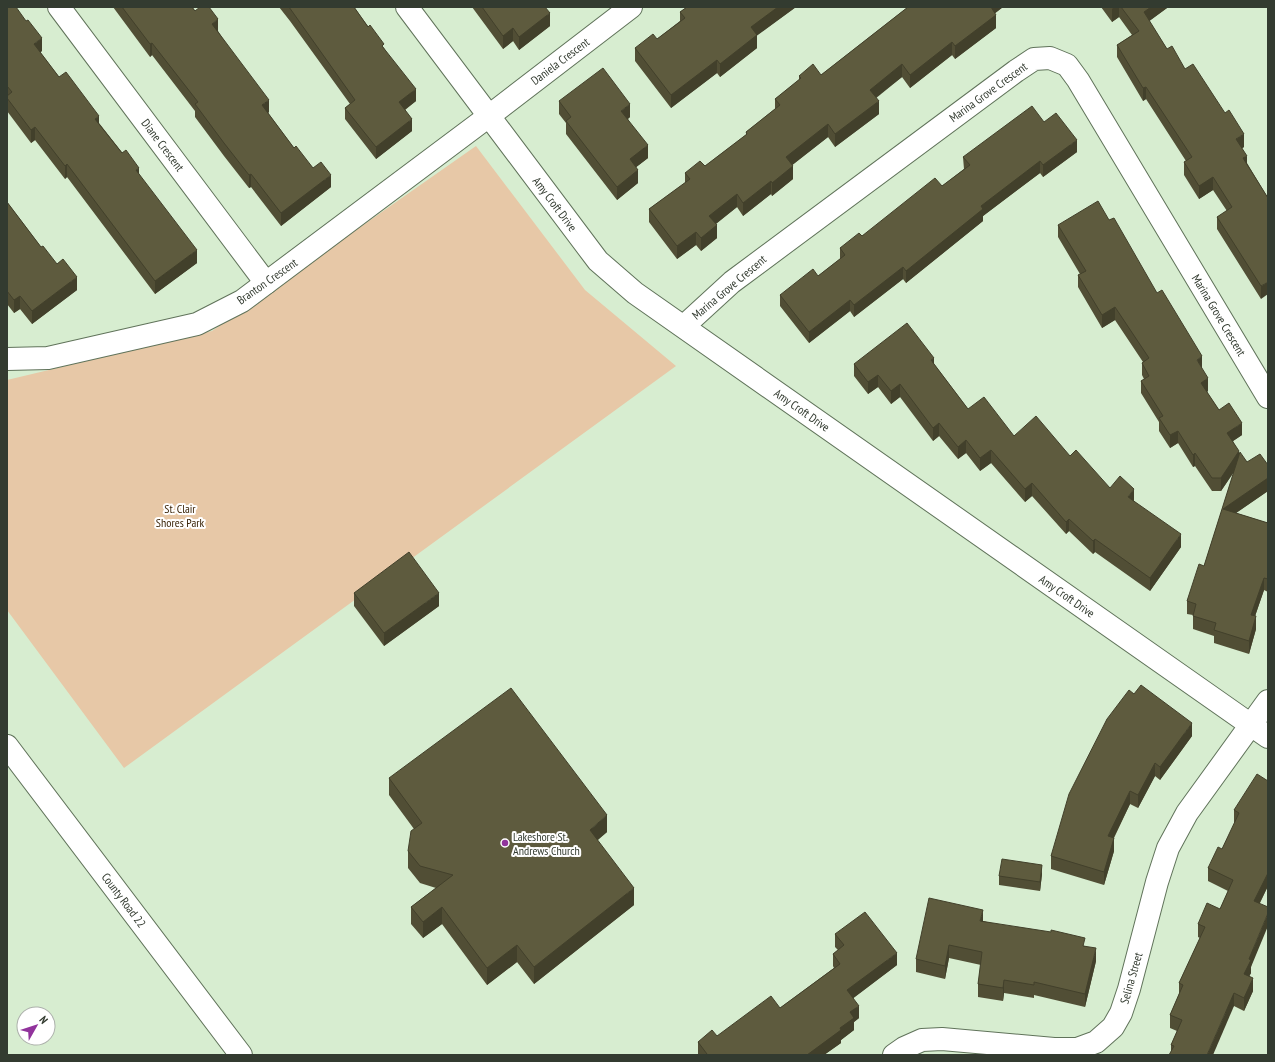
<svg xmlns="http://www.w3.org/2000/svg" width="1275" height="1062" viewBox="0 0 1275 1062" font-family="'PT Sans Narrow',sans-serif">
	<rect width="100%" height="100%" fill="#d7edd0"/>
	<path fill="#e7c8a7" d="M476 146 585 290 676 366 124 768 7 610V380L212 331Z"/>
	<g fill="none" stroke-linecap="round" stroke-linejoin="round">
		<defs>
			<g id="street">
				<path d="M59 7 266 283"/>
				<path d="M684 326 732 282 1016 71 1034 59 1050 58 1067 65 1078 80 1268 397"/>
				<path d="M7 359 48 358 197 324 242 301 489 116 631 7"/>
				<path d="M894 1055 904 1048 922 1040 942 1039 1054 1049H1077L1096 1042 1113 1027 1121 1013 1129 989 1157 882 1168 848 1187 813 1268 701"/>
			</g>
			<path id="secondary" d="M407 7 598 261 635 293 1268 737"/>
			<path id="primary" d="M7 746 241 1055"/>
		</defs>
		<use href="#street" stroke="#60735a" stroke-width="24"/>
		<use href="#secondary" stroke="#60735a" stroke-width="24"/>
		<use href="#primary" stroke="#60735a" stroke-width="24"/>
		<use href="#street" stroke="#fff" stroke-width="22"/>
		<use href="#secondary" stroke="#fff" stroke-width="22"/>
		<use href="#primary" stroke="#fff" stroke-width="22"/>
	</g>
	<g fill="#514e35">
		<path d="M7 7 42 51 40 52 59 77 99 123 139 174 197 263 155 294 67 177 65 179 35 140 31 143 7 111Z"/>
		<path d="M113 7H192L195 11 218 31 269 112 268 113 294 148 331 187 281 226 251 187 249 188 224 156 195 117V111L152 55 150 57Z"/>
		<path d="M279 7H354L384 48 416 101 405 110 412 131 376 159 345 119V108L350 104 290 21Z"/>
		<path d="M472 7H545L550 26 519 50 513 41 503 49Z"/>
		<path d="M687 7H796L757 35V48L720 77 717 73 671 108 635 61V48L657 39 680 21V12Z"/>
		<path d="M908 7H1003L995 13 996 28 955 59 952 55 910 88 902 77 876 97 879 114 835 147 828 137 792 165 793 179 772 196 771 194 743 216 737 207 716 224 717 238 701 251 696 245 677 259 649 222V209L685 183V173L705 166 746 135V132L775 109V99L799 80V76L821 75Z"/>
		<path d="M1101 7H1167V8L1149 21 1167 49 1185 69 1244 147 1242 148 1247 163 1268 198 1261 299 1217 229V217L1227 211 1213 190 1199 199 1184 175V162L1186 161 1146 99 1143 101 1117 57V45L1132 35 1119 17 1112 22Z"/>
		<path d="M559 101 630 117 628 119 648 158 636 167 638 183 617 200 566 134V123L559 114Z"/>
		<path d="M1044 122 1077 152 1043 177 1040 173 983 216V221L906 283 903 279 854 317 850 311 809 343 780 306V295L818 276 840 259V248L862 236 942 186 964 169 963 157Z"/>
		<path d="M7 202 41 247 77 290 32 324 20 309 14 313 7 304Z"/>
		<path d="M1109 220 1202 369 1208 391 1207 392 1219 410 1242 435 1233 441 1239 454 1247 462 1268 465V491L1236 513 1268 523V592L1264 590 1255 616 1256 629 1249 654 1214 643V636L1193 629V615L1187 614V601L1204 566 1234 472 1221 491H1212L1195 466 1193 467 1178 443 1170 448 1159 431V422L1141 393V381L1144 379 1142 375V363L1143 362 1115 320 1102 328 1078 287V275L1080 274 1058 237V225Z"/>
		<path d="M854 364H934L968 409 1014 436 1070 456 1110 488 1134 501 1181 547 1150 591 1095 552 1093 554 1069 531 1066 534 1032 496 1025 502 991 463 980 471 966 453 958 459 939 436 933 441 900 397 891 404 878 387 868 394 854 376Z"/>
		<path d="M354 593 439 606 384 646 354 606Z"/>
		<path d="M1107 719 1192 736 1160 780 1155 776 1138 808 1130 804 1114 838V851L1104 885 1051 869V856Z"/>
		<path d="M389 778 607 832 597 840 634 905 534 984 517 962 487 985 442 924 423 938 411 924V907L436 888 420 883 408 868V851L414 829 389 795Z"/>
		<path d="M1268 781V886L1260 903 1251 967V973L1249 976 1253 991 1244 1011 1234 1006 1171 1051V1045L1177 1031 1170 1028V1015L1179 994V983L1200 938 1198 937V924L1220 909 1228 891 1208 881V868L1222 849 1235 823H1234V810Z"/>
		<path d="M1042 874 1040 891 999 885V876Z"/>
		<path d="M983 921 1085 946 1096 961 1085 1007 1034 995V998L1004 993 1003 1001 978 997V984L981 965 949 958 945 979 916 972V959Z"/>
		<path d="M835 934 897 965 853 998 859 1018 854 1022V1030L841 1040V1043L824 1055H698V1042L717 1036 780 1008 834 968 833 966V954L838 950 835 947Z"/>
	</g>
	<g fill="#42402b">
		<path d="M778 7H796L751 40V27Z"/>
		<path d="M989 7H1003L989 18Z"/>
		<path d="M1114 7H1119V17L1112 22V9Z"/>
		<path d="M1151 7H1167V8L1144 25V12Z"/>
		<path d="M550 13V26L519 50V37Z"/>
		<path d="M996 15V28L955 59V46Z"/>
		<path d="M218 19V31L212 36V24Z"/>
		<path d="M513 28V41L503 49V36Z"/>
		<path d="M757 35V48L720 77V64Z"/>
		<path d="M42 38V51L34 57V44Z"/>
		<path d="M952 42V55L910 88V75Z"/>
		<path d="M152 43V55L150 57V44Z"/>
		<path d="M717 60V73L671 108V95Z"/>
		<path d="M902 64V77L870 103V90Z"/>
		<path d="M1146 87V99L1143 101V88Z"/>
		<path d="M416 89V101L399 114V102Z"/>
		<path d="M269 100V112L262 118V105Z"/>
		<path d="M879 101V114L835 147V134Z"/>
		<path d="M630 104V117L621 124V111Z"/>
		<path d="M99 116V129L95 119Z"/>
		<path d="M412 119V131L376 159V147Z"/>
		<path d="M828 124V137L786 170V157Z"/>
		<path d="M35 127V140L31 143V130Z"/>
		<path d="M1244 134V147L1236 152V139Z"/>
		<path d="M1077 140V152L1043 177V165Z"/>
		<path d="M648 145V158L630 172V159Z"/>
		<path d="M1247 156V169L1243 158Z"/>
		<path d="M1040 161V173L983 216V221L906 283V271L981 206Z"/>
		<path d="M67 164V177L65 179V166Z"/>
		<path d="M793 166V179L772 196V183Z"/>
		<path d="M139 168V181L136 170Z"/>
		<path d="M638 170V183L617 200V187Z"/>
		<path d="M251 174V187L249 188V175Z"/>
		<path d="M331 175V187L281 226V213Z"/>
		<path d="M1213 177V190L1199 199V186Z"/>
		<path d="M771 181V194L743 216V203Z"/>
		<path d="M737 194V207L709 229V216Z"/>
		<path d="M717 225V238L701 251V238Z"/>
		<path d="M696 232V245L677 259V246Z"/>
		<path d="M197 250V263L155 294V281Z"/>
		<path d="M903 267V279L854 317V305Z"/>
		<path d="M77 277V290L32 324V311Z"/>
		<path d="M1268 282V294L1261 299V286Z"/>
		<path d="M20 296V309L14 313V300Z"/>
		<path d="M850 300V311L809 343V332Z"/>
		<path d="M1115 307V320L1102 328V315Z"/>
		<path d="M1202 356V369L1197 360Z"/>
		<path d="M934 358V370L931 360Z"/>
		<path d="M878 375V387L868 394V382Z"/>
		<path d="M1208 378V391L1201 395V383Z"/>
		<path d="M900 384V397L891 404V391Z"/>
		<path d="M939 423V436L933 441V428Z"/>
		<path d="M1242 423V435L1227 445V433Z"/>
		<path d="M1178 431V443L1170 448V435Z"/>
		<path d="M966 440V453L958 459V447Z"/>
		<path d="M991 450V463L980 471V458Z"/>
		<path d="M1239 451V464L1221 491V478Z"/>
		<path d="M1195 453V466L1193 467V455Z"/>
		<path d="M1268 478V491L1223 522V509Z"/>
		<path d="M1032 483V496L1025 502V489Z"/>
		<path d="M1134 489V502L1128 497Z"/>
		<path d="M1069 519V531L1066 534V522Z"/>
		<path d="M1181 534V547L1150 591V578Z"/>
		<path d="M1095 539V552L1093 554V541Z"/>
		<path d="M1264 578V590L1251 628V615Z"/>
		<path d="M439 593V606L384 646V633Z"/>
		<path d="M1256 616V629L1249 654V641Z"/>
		<path d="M1192 723V736L1160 780V767Z"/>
		<path d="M1155 763V776L1138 808V795Z"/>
		<path d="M1130 791V804L1108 849V836Z"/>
		<path d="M607 815V832L590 847V830Z"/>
		<path d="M1114 838V851L1104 885V872Z"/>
		<path d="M1042 865V874L1040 891V882Z"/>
		<path d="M1268 873V886L1254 914V901Z"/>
		<path d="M634 888V905L534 984V967Z"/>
		<path d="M442 907V924L423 938V922Z"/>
		<path d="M983 910V923L980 921Z"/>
		<path d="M1268 913V926L1251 967V973L1244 987V974L1249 959Z"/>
		<path d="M517 945V962L487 985V968Z"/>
		<path d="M949 945V958L945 979V966Z"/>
		<path d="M1096 948V961L1085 1007V994Z"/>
		<path d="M897 953V965L847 1003V990Z"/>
		<path d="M1253 978V991L1244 1011V998Z"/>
		<path d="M1004 980V993L1003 1001V988Z"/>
		<path d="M1234 993V1006L1213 1055H1207Z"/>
		<path d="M859 1006V1018L854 1022V1030L841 1040V1043L824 1055H807L840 1028 850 1012Z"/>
	</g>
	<g fill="#5e5b3e" stroke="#42402b">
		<path d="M7 7H16L26 21 28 20 42 38 34 44 59 77 66 72 99 116 95 119 122 153 126 150 139 168 136 170 197 250 155 281 67 164 65 166 35 127 31 130 7 98V96L12 92 7 86Z"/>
		<path d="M122 7H192L195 11 200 7H209L218 19 212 24 269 100 262 105 294 148 296 146 313 168 321 162 331 175 281 213 251 174 249 175 224 143 195 104 198 102 152 43 150 44Z"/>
		<path d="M289 7H354L368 27 370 25 384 44 382 46 416 89 399 102 412 119 376 147 345 108 355 100Z"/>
		<path d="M482 7H545L550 13 519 37 513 28 503 36Z"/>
		<path d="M687 7H778L751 27 757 35 720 64 717 60 671 95 635 48 653 34 657 39 685 18 680 12Z"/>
		<path d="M908 7H991L996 15 955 46 952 42 910 75 902 64 870 90 879 101 835 134 828 124 786 157 793 166 772 183 771 181 743 203 737 194 709 216 717 225 701 238 696 232 677 246 649 209 690 179 685 173 700 161 705 166 747 134 746 132 780 105 775 99 801 78 799 76 813 64 821 75Z"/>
		<path d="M1121 7H1151L1144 12 1167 49 1172 46 1185 69 1193 64 1225 113 1229 110 1244 134 1236 139 1247 156 1243 158 1268 198V213L1267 214 1268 215V282L1261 286 1217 217 1232 207 1213 177 1199 186 1184 162 1192 157 1146 87 1143 88 1117 45 1139 31Z"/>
		<path d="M603 68 630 104 621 111 648 145 630 159 638 170 617 187 566 121 571 117 559 101Z"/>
		<path d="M1032 106 1044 122 1056 113 1077 140 1043 165 1040 161 981 206 983 209 906 271 903 267 854 305 850 300 809 332 780 295 813 269 818 276 845 255 840 248 859 233 862 236 935 178 942 186 970 165 963 157Z"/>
		<path d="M1098 201 1109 220 1114 218 1157 293 1162 290 1202 356 1197 360 1208 378 1201 383 1219 410 1229 403 1242 423 1227 433 1239 451 1221 478H1212L1195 453 1193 455 1178 431 1170 435 1159 418 1163 416 1141 381 1149 376 1142 363 1149 358 1115 307 1102 315 1078 275 1086 271 1058 225Z"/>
		<path d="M7 202 41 247 43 246 57 264 63 259 77 277 32 311 20 296 14 300 7 291Z"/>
		<path d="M907 323 934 358 931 360 968 409 984 397 1014 436 1036 416 1070 456 1076 450 1110 488 1120 476 1134 489 1128 497 1181 534 1150 578 1095 539 1093 541 1069 519 1066 522 1032 483 1025 489 991 450 980 458 966 440 958 447 939 423 933 428 900 384 891 391 878 375 868 382 854 364Z"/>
		<path d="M1240 452 1247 462 1260 454 1268 465V478L1223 509 1268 523V579L1264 578 1251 615 1256 616 1249 641 1214 630 1216 623 1193 616 1196 604 1187 601 1199 564 1204 566Z"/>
		<path d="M409 552 439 593 384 633 354 593Z"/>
		<path d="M1141 685 1192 723 1160 767 1155 763 1138 795 1130 791 1108 836 1114 838 1104 872 1051 856 1069 794 1107 719 1129 690 1134 694Z"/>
		<path d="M511 688 607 815 590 830 634 888 534 967 517 945 487 968 442 907 423 922 411 907 453 875 420 866 408 851 411 831 422 823 389 778Z"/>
		<path d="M1257 774 1268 781V873L1254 901 1268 907V913L1249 959 1251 960 1244 974 1253 978 1244 998 1234 993 1207 1055H1169L1174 1046 1171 1045 1182 1020 1170 1015 1183 985 1179 983 1205 927 1198 924 1207 903 1220 909 1233 880 1208 868 1218 847 1222 849 1239 813 1234 810Z"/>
		<path d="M1002 859 1042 865 1040 882 999 876Z"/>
		<path d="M929 898 983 910 980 921 1051 932V930L1085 938 1083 946 1096 948 1085 994 1034 982V985L1004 980 1003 988 978 984 982 952 949 945 945 966 916 959Z"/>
		<path d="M865 912 897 953 847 990 859 1006 850 1012 854 1018 840 1028 841 1030 807 1055H705L707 1054 698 1042 712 1030 717 1036 771 996 780 1008 840 964 833 954 844 945 835 934Z"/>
	</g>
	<circle fill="#91339c" stroke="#fff" stroke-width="1.5" cx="505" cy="843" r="4"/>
	<g text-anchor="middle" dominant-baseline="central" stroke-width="4" stroke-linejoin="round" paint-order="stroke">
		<g font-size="12" fill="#333b30" stroke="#fff">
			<text transform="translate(560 61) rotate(-37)">Daniela Crescent</text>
			<text transform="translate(988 92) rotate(-36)">Marina Grove Crescent</text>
			<text transform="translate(163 145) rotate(53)">Diane Crescent</text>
			<text transform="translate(555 204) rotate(53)">Amy Croft Drive</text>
			<text transform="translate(267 281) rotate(-35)">Branton Crescent</text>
			<text transform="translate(729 287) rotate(-40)">Marina Grove Crescent</text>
			<text transform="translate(1219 315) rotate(59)">Marina Grove Crescent</text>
			<text transform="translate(802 410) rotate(35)">Amy Croft Drive</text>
			<text transform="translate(1067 596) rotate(35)">Amy Croft Drive</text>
			<text transform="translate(124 900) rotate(53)">County Road 22</text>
			<text transform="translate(1131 978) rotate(-74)">Selina Street</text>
		</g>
		<g font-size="12" fill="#3a2408" stroke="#fff">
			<text x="180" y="508">St. Clair<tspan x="180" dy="14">Shores Park</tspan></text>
		</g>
		<g font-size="12" fill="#333b30" stroke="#fff" text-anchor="start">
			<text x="513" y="836">Lakeshore St.<tspan x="513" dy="14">Andrews Church</tspan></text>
		</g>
	</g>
	<rect width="1275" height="1062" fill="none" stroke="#333b30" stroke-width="16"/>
	<g transform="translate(36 1026) rotate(51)"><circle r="19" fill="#ffffff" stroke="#adb1ac"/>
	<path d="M0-3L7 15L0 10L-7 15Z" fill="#91339c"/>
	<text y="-6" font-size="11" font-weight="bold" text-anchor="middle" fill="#333b30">N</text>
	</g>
</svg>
